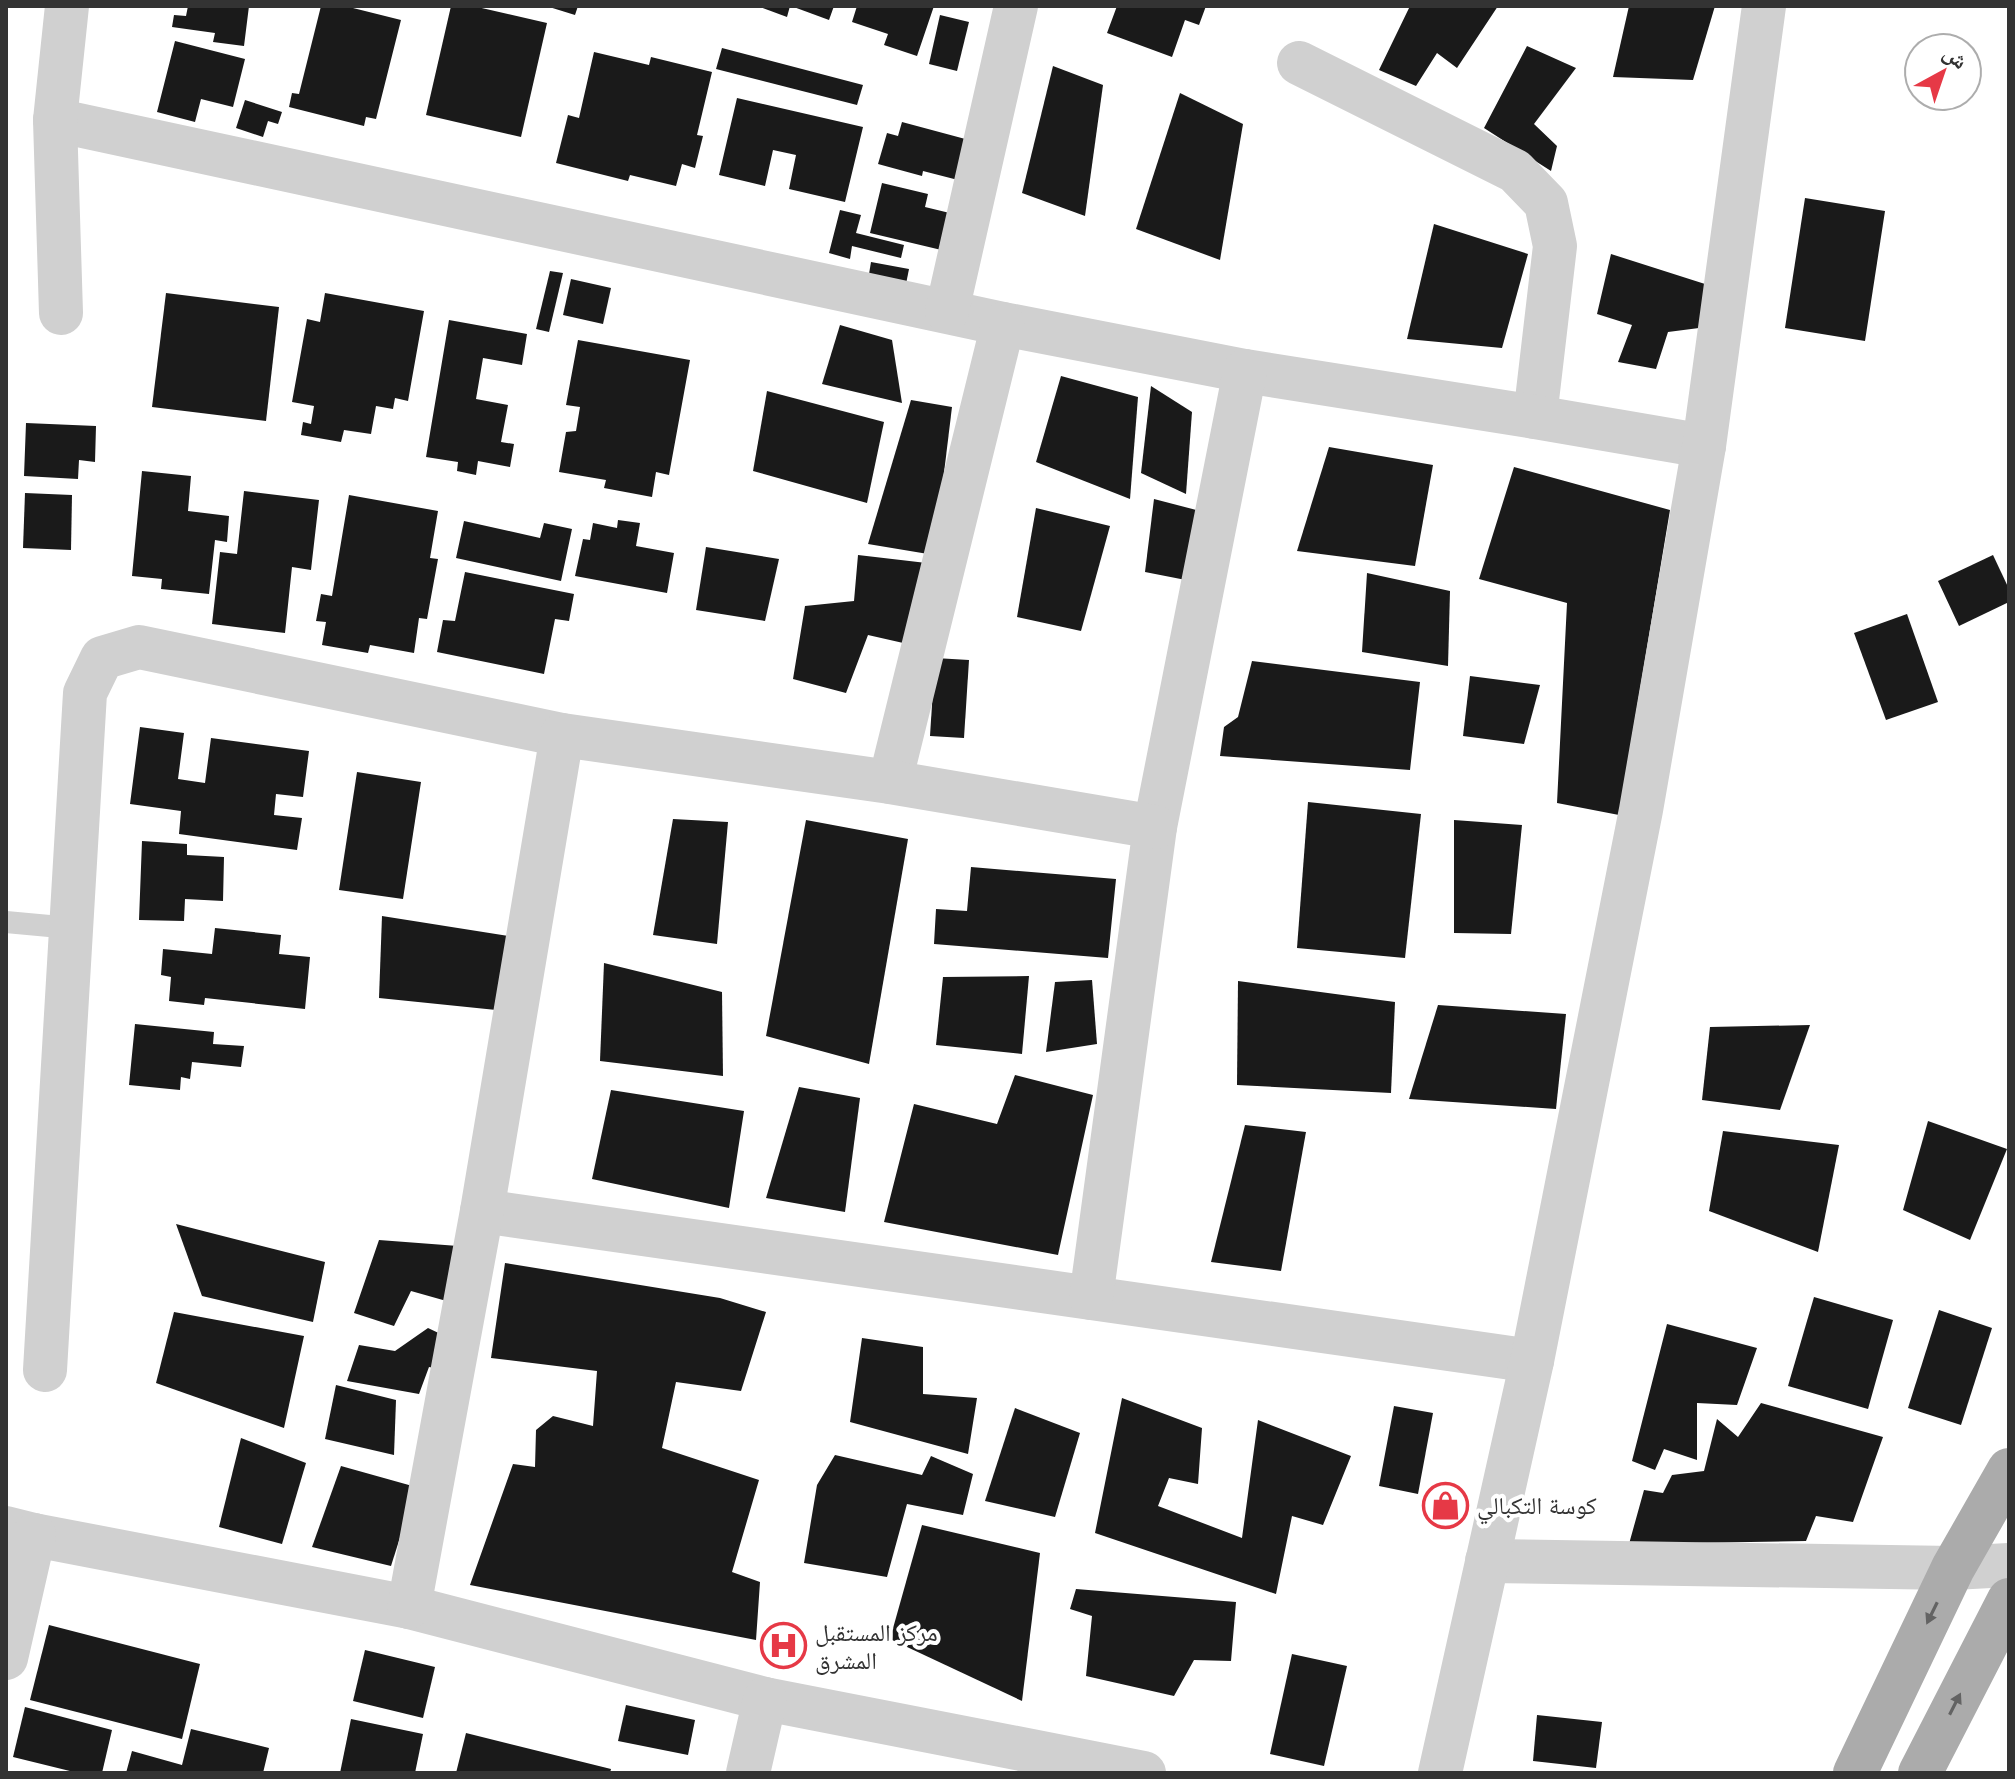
<svg xmlns="http://www.w3.org/2000/svg" width="2015" height="1779" viewBox="0 0 2015 1779" font-family="Helvetica,'Noto Naskh Arabic',sans-serif">
	<rect width="100%" height="100%" fill="#fff"/>
	<g fill="#1a1a1a">
		<path d="M188 6H249L244 46 213 42 215 33 172 27 174 15 186 16Z"/>
		<path d="M321 6H345L401 20 376 119 366 117 364 126 289 107 292 93 299 94Z"/>
		<path d="M451 6H473L547 23 521 137 426 115Z"/>
		<path d="M546 6H578L575 15Z"/>
		<path d="M757 6H790L787 17Z"/>
		<path d="M791 6H834L829 20Z"/>
		<path d="M857 6H934L917 56 884 45 888 34 852 22Z"/>
		<path d="M1117 6H1206L1199 25 1185 20 1172 57 1107 33Z"/>
		<path d="M1410 6H1498L1457 68 1437 53 1416 86 1379 70Z"/>
		<path d="M1629 6H1715L1693 80 1613 77Z"/>
		<path d="M940 15 969 22 957 71 929 64Z"/>
		<path d="M175 41 245 59 233 107 201 99 195 122 157 112Z"/>
		<path d="M1527 46 1576 68 1534 124 1557 146 1551 171 1484 128Z"/>
		<path d="M722 48 863 85 857 105 716 69Z"/>
		<path d="M594 52 649 65 651 57 712 72 697 135 703 136 695 168 682 164 676 186 630 175 628 181 556 163 568 115 579 118Z"/>
		<path d="M1053 66 1103 85 1085 216 1022 193Z"/>
		<path d="M1180 93 1243 124 1220 260 1136 229Z"/>
		<path d="M737 98 863 127 845 202 789 189 796 155 773 150 765 186 719 175Z"/>
		<path d="M245 100 282 112 278 124 268 121 263 137 236 128Z"/>
		<path d="M902 122 969 140 958 180 923 171 922 176 878 164 887 133 898 136Z"/>
		<path d="M882 183 928 194 925 207 962 216 954 253 870 233Z"/>
		<path d="M1805 198 1885 211 1865 341 1785 328Z"/>
		<path d="M840 210 861 215 856 233 904 245 901 258 852 246 850 259 829 253Z"/>
		<path d="M1434 224 1528 254 1502 348 1407 339Z"/>
		<path d="M1611 254 1705 284 1699 328 1668 332 1656 369 1618 362 1632 325 1597 314Z"/>
		<path d="M871 262 909 269 905 289 868 280Z"/>
		<path d="M550 271 563 273 549 332 536 329Z"/>
		<path d="M571 279 611 288 603 324 563 315Z"/>
		<path d="M166 293 279 307 266 421 152 407Z"/>
		<path d="M325 293 424 311 408 401 395 398 393 409 376 406 371 434 344 430 341 442 301 435 303 422 311 424 314 406 292 402 307 319 320 322Z"/>
		<path d="M449 320 527 334 522 365 483 358 476 399 508 405 501 442 514 444 510 467 478 461 476 475 457 471 458 462 426 457Z"/>
		<path d="M840 325 892 340 902 403 822 384Z"/>
		<path d="M578 340 690 360 669 475 656 472 652 497 604 488 606 480 559 472 566 432 576 431 580 407 566 405Z"/>
		<path d="M1061 376 1138 397 1130 499 1036 462Z"/>
		<path d="M1151 386 1192 412 1186 494 1141 473Z"/>
		<path d="M767 391 884 422 867 503 753 471Z"/>
		<path d="M911 400 952 407 934 555 868 544Z"/>
		<path d="M26 423 96 426 95 462 79 460 78 479 24 476Z"/>
		<path d="M1329 447 1433 465 1415 566 1297 551Z"/>
		<path d="M1514 467 1670 510 1619 815 1557 803 1567 603 1479 579Z"/>
		<path d="M142 471 191 476 188 511 229 516 227 542 215 540 209 594 161 589 162 579 132 576Z"/>
		<path d="M244 491 319 500 311 570 292 567 285 633 212 624 220 552 237 554Z"/>
		<path d="M25 493 72 495 71 550 23 548Z"/>
		<path d="M349 495 438 511 430 558 438 559 427 619 419 618 414 653 370 645 368 653 322 645 326 622 316 621 321 594 332 596Z"/>
		<path d="M1154 499 1204 512 1196 582 1145 572Z"/>
		<path d="M1036 508 1110 526 1081 631 1017 617Z"/>
		<path d="M618 520 640 523 636 546 674 553 667 593 575 576 583 539 590 540 593 523 617 528Z"/>
		<path d="M464 521 540 538 544 523 572 529 561 581 456 558Z"/>
		<path d="M706 547 779 559 765 621 696 610Z"/>
		<path d="M858 555 935 564 912 645 868 635 846 693 793 679 805 606 854 601Z"/>
		<path d="M1993 555 2009 589V602L1959 626 1938 581Z"/>
		<path d="M465 572 574 594 569 621 555 619 544 674 437 652 443 620 455 621Z"/>
		<path d="M1367 573 1450 591 1448 666 1362 652Z"/>
		<path d="M1907 614 1938 702 1886 720 1854 633Z"/>
		<path d="M935 658 969 660 964 738 930 736Z"/>
		<path d="M1252 661 1420 682 1410 770 1220 756 1224 727 1238 717Z"/>
		<path d="M1470 676 1540 685 1524 744 1463 736Z"/>
		<path d="M140 727 184 733 178 779 205 783 211 738 309 751 303 797 276 794 274 815 302 818 297 850 179 834 181 811 130 804Z"/>
		<path d="M357 772 421 782 403 899 339 890Z"/>
		<path d="M1308 802 1421 814 1405 958 1297 948Z"/>
		<path d="M673 819 728 822 717 944 653 935Z"/>
		<path d="M806 820 908 839 869 1064 766 1036Z"/>
		<path d="M1454 820 1522 825 1511 934 1454 933Z"/>
		<path d="M142 841 187 844V855L224 857 223 901 185 899 184 921 139 920Z"/>
		<path d="M971 867 1116 879 1108 958 934 944 936 909 967 911Z"/>
		<path d="M382 916 515 937 506 1011 379 998Z"/>
		<path d="M215 928 281 935 279 954 310 957 305 1009 205 998 204 1005 169 1001 171 977 161 975 163 949 212 954Z"/>
		<path d="M604 963 722 992 723 1076 600 1061Z"/>
		<path d="M1029 976 1022 1054 936 1045 943 977Z"/>
		<path d="M1092 980 1097 1044 1046 1052 1055 982Z"/>
		<path d="M1238 981 1395 1002 1391 1093 1237 1085Z"/>
		<path d="M1438 1005 1566 1014 1556 1109 1409 1099Z"/>
		<path d="M135 1024 214 1032 213 1044 244 1046 241 1067 192 1062 190 1079 181 1077 180 1090 129 1085Z"/>
		<path d="M1810 1025 1780 1110 1702 1100 1710 1027Z"/>
		<path d="M1015 1075 1093 1095 1058 1255 884 1222 914 1104 997 1124Z"/>
		<path d="M799 1087 860 1098 845 1212 766 1198Z"/>
		<path d="M611 1090 744 1111 729 1208 592 1179Z"/>
		<path d="M1928 1121 2007 1149 1970 1240 1903 1210Z"/>
		<path d="M1245 1125 1306 1132 1281 1271 1211 1262Z"/>
		<path d="M1723 1131 1839 1145 1818 1252 1709 1211Z"/>
		<path d="M176 1224 325 1262 313 1322 202 1296Z"/>
		<path d="M379 1240 458 1246 450 1302 411 1291 394 1326 354 1313Z"/>
		<path d="M505 1263 720 1298 766 1312 741 1391 676 1382 662 1448 759 1480 732 1572 760 1582 756 1640 470 1585 513 1464 535 1467 536 1430 553 1416 593 1426 597 1371 491 1358Z"/>
		<path d="M1814 1297 1893 1320 1868 1409 1788 1386Z"/>
		<path d="M1939 1310 1992 1328 1961 1425 1908 1408Z"/>
		<path d="M174 1312 304 1336 284 1428 156 1383Z"/>
		<path d="M1667 1324 1757 1348 1737 1405 1697 1403V1460L1664 1449 1655 1470 1632 1461Z"/>
		<path d="M428 1328 447 1337 444 1370 429 1367 419 1394 347 1381 359 1345 395 1351Z"/>
		<path d="M862 1338 923 1347V1394L977 1398 968 1454 850 1422Z"/>
		<path d="M336 1385 396 1400 394 1455 325 1439Z"/>
		<path d="M1122 1398 1202 1428 1198 1484 1169 1478 1158 1506 1242 1538 1258 1420 1351 1456 1323 1525 1292 1516 1276 1594 1095 1533Z"/>
		<path d="M1761 1403 1883 1437 1853 1522 1816 1516 1806 1541 1629 1544 1644 1490 1663 1493 1672 1475 1704 1471 1717 1419 1738 1437Z"/>
		<path d="M1394 1406 1433 1413 1418 1494 1379 1486Z"/>
		<path d="M1015 1408 1080 1433 1055 1517 985 1501Z"/>
		<path d="M241 1438 306 1463 282 1544 219 1527Z"/>
		<path d="M835 1455 922 1475 931 1456 973 1474 963 1515 907 1504 887 1577 804 1563 817 1485Z"/>
		<path d="M341 1466 416 1487 391 1566 312 1547Z"/>
		<path d="M922 1525 1040 1553 1022 1701 890 1639Z"/>
		<path d="M1076 1589 1236 1602 1231 1661 1194 1660 1174 1696 1086 1676 1092 1616 1070 1609Z"/>
		<path d="M49 1625 200 1664 182 1739 30 1700Z"/>
		<path d="M365 1650 435 1667 423 1718 353 1701Z"/>
		<path d="M1292 1654 1347 1666 1324 1766 1270 1754Z"/>
		<path d="M626 1705 695 1720 688 1755 618 1741Z"/>
		<path d="M25 1707 112 1730 102 1773H78L13 1757Z"/>
		<path d="M1537 1715 1602 1722 1596 1768 1533 1761Z"/>
		<path d="M351 1719 423 1734 415 1773H340Z"/>
		<path d="M191 1729 269 1748 263 1773H126L132 1751 182 1765Z"/>
		<path d="M466 1733 611 1769 610 1773H456Z"/>
	</g>
	<g fill="none" stroke-linecap="round" stroke-linejoin="round">
		<path stroke="#d0d0d0" stroke-width="22" d="M6 922 71 928"/>
		<g stroke="#d0d0d0" stroke-width="44">
			<path d="M1299 63 1515 171 1546 203 1555 246 1535 417"/>
			<path d="M55 120 1003 324 1245 371 1535 417 1704 446"/>
			<path d="M947 311 1016 6"/>
			<path d="M61 313 55 120 67 6"/>
			<path d="M890 782 1003 324"/>
			<path d="M482 1211 1532 1361"/>
			<path d="M1091 1298 1155 827 1245 371"/>
			<path d="M45 1370 85 693 102 658 139 647 562 735 890 782 1155 827"/>
			<path d="M6 1528 34 1535 409 1607 765 1699 1144 1773"/>
			<path d="M1487 1561 1953 1568 2009 1565"/>
			<path d="M409 1607 482 1211 562 735"/>
			<path d="M6 1658 34 1535"/>
			<path d="M748 1773 765 1699"/>
		</g>
		<path stroke="#d0d0d0" stroke-width="44" d="M1440 1773 1532 1361 1641 810 1704 446 1764 6"/>
		<g stroke="#ababab" stroke-width="44">
			<path d="M1855 1773 1953 1568 2009 1470"/>
			<path d="M1920 1773 2009 1600"/>
		</g>
	</g>
	<defs><path id="oneway-solid" d="M-6-.8H1V-3.2L6.5 0L1 3.2V.8H-6Z" transform="scale(2)"/></defs>
	<g fill="#636363">
		<use href="#oneway-solid" transform="translate(1932 1613) rotate(116)"/>
		<use href="#oneway-solid" transform="translate(1955 1704) rotate(-63)"/>
	</g>
	<defs>
		<symbol id="shop-ring" viewBox="-11 -11 22 22"><circle r="9.5" fill="#fff" stroke="#e63946" stroke-width="1.5"/><path d="M-5-2.5h2.3a2.7 3.5 0 0 1 5.4 0H5L5.5 6h-11ZM-1.5-2.5h3a1.5 2.3 0 0 0-3 0Z" fill="#e63946"/></symbol>
		<symbol id="hospital-ring" viewBox="-11 -11 22 22"><circle r="9.5" fill="#fff" stroke="#e63946" stroke-width="1.5"/><path d="M-5-5h3v3.5h4V-5h3V5h-3V1.5h-4V5h-3Z" fill="#e63946"/></symbol>
	</defs>
	<g fill-rule="evenodd">
		<use href="#shop-ring" x="1420" y="1480" width="51" height="51"/>
		<use href="#hospital-ring" x="758" y="1620" width="51" height="51"/>
	</g>
	<g text-anchor="middle" dominant-baseline="central" stroke-width="8" stroke-linejoin="round" paint-order="stroke">
		<g font-size="24" fill="#333" stroke="#fff" text-anchor="start">
			<text x="1477" y="1505">كوسة التكبالي</text>
			<text x="815" y="1632">مركز المستقبل<tspan x="815" dy="28">المشرق</tspan></text>
		</g>
	</g>
	<rect width="2015" height="1779" fill="none" stroke="#333333" stroke-width="16"/>
	<g transform="translate(1943 72) rotate(40)"><circle r="38" fill="#ffffff" stroke="#adadad" stroke-width="2"/>
	<path d="M0-6L14 30L0 20L-14 30Z" fill="#e63946"/>
	<text y="-12" font-size="22" font-weight="bold" text-anchor="middle" fill="#333333">ش</text>
	</g>
</svg>
